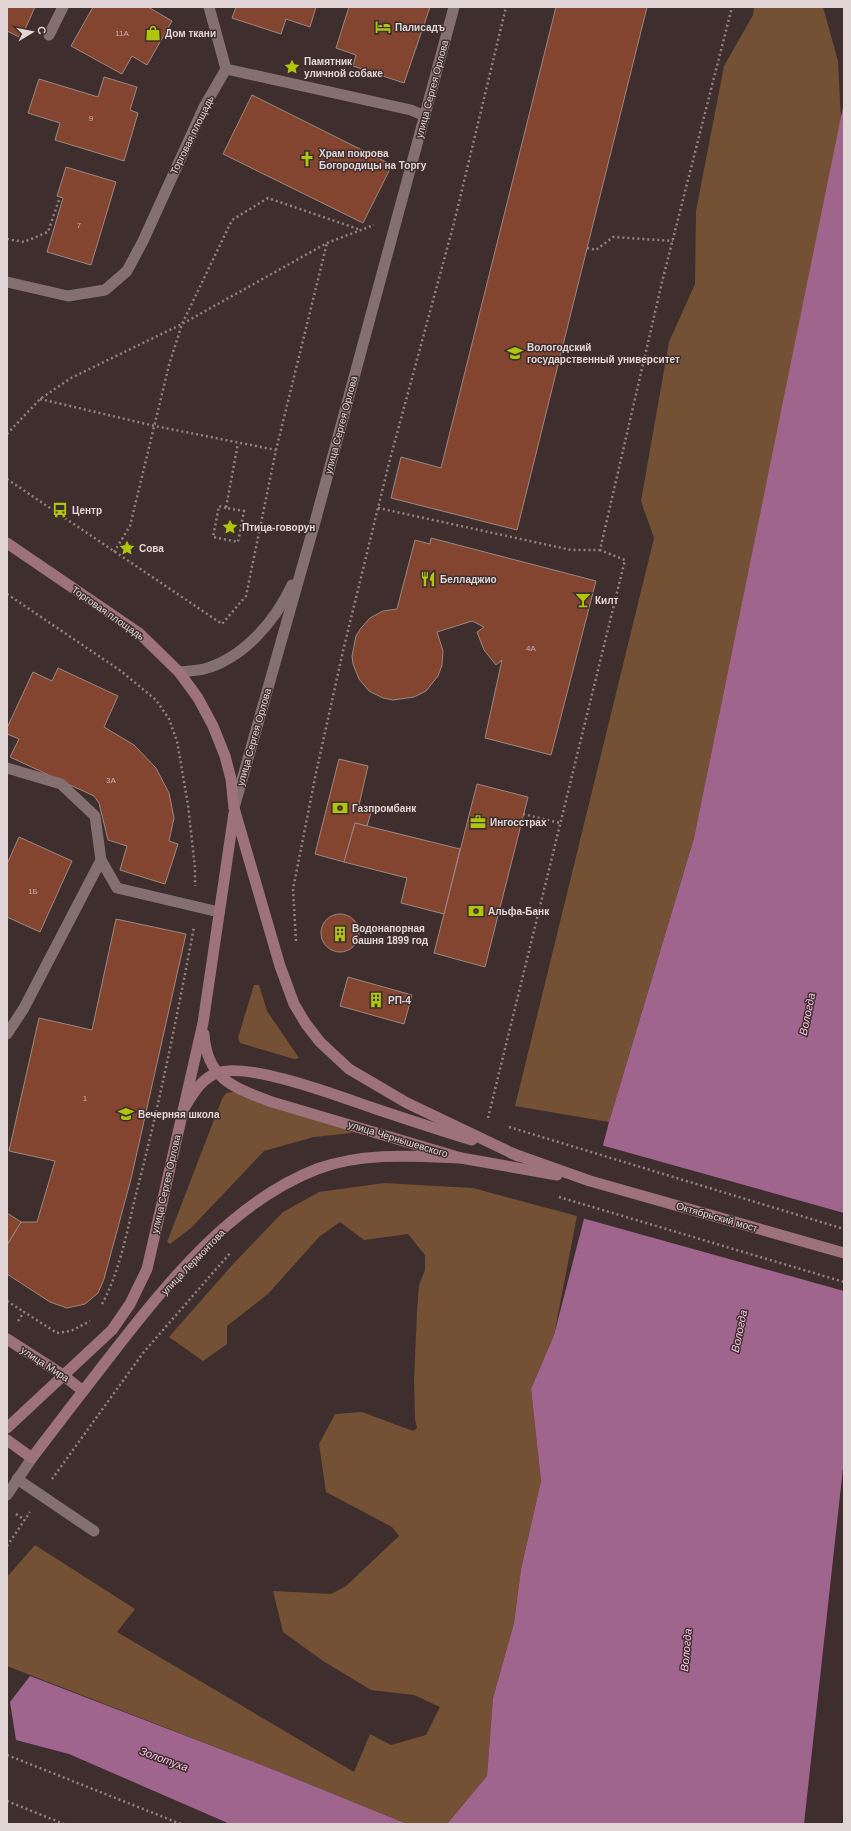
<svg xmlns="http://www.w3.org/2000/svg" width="851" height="1831" viewBox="0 0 851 1831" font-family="Helvetica,sans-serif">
	<rect width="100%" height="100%" fill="#3f2e2e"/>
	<g fill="#745034">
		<path d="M754 7H823L838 61 841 120 694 838 609 1122 515 1106 654 538 641 501 669 342 695 284 696 211 724 66 753 15Z"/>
		<path d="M254 985H259L267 1011 299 1058 294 1059 240 1043 238 1038Z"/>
		<path d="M234 1092 350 1127 351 1133 314 1137 264 1151 191 1228 170 1244 167 1242 222 1099 226 1093Z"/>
		<path d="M384 1183 473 1188 577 1216 554 1335 531 1389 541 1481 521 1569 514 1623 493 1698 487 1776 447 1824H407L272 1769 7 1666V1577L35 1545 135 1609 117 1632 354 1772 370 1734 391 1745 426 1735 440 1707 414 1695 371 1690 323 1661 283 1632 273 1591 331 1594 346 1586 399 1536 392 1527 326 1492 319 1444 335 1414 362 1412 413 1431 417 1428 415 1419 414 1381 417 1311 419 1285 425 1270V1255L408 1234 364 1240 340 1222 319 1237 268 1294 227 1326V1344L203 1361 169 1337 235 1262 283 1212 319 1192Z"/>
	</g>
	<g fill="#a0658d">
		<path d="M844 102V1459L804 1824H447L487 1776 493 1698 514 1623 521 1569 541 1481 531 1389 554 1335 609 1122 694 838Z"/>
		<path d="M30 1676 272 1769 407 1824H230L69 1754 16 1740 10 1702Z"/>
	</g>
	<path fill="#3f2e2e" d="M601 1145 844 1213V1291L582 1218Z"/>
	<g fill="#844530" stroke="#9b8881">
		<path d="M7 7H35L21 38 7 31Z"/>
		<path d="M93 7H148L172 21 147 65 132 56 122 74 71 46Z"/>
		<path d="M236 7H316L310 27 286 19 281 34 232 18Z"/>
		<path d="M349 7H430L404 83 353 66 356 55 336 48Z"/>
		<path d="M556 7H647L517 530 391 498 401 457 441 468Z"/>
		<path d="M104 77 137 87 130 110 138 113 124 161 55 140 60 123 28 113 39 79 98 97Z"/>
		<path d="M252 95 392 165 363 223 223 154Z"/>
		<path d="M66 167 116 182 91 265 47 252 63 198 57 196Z"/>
		<path d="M431 538 596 581 551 755 485 738 502 660 496 665 484 650 477 632 484 627 472 621 437 632 443 651 442 665 438 676 426 691 414 697 393 700 383 698 369 691 359 679 353 664 352 656 356 636 361 628 370 618 383 611 397 609 415 540 430 544Z"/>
		<path d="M58 668 118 696 104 727 134 745 156 768 169 793 174 818 169 841 178 844 165 884 120 870 127 846 108 840 99 803 94 796 10 757 19 739 7 734V728L33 672 52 681Z"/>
		<path d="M339 759 368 766 359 805 372 809 367 826 355 823 344 862 315 854Z"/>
		<path d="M477 784 528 797 485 967 434 953Z"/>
		<path d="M355 823 460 849 444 914 401 903 407 878 344 862Z"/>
		<path d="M19 837 72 861 40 932 7 917V864Z"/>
		<circle cx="340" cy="933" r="19"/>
		<path d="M116 919 186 934 131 1179 104 1279 98 1293 85 1304 67 1308 50 1302 7 1274V1245L21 1222H37L55 1161 9 1151 39 1018 92 1030Z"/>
		<path d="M348 977 412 995 404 1024 340 1006Z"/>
		<path d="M7 1213 21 1222 7 1245Z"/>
	</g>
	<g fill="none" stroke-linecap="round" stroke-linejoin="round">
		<g stroke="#918383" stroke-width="2.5" stroke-dasharray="2 3" stroke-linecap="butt">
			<path d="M7 239 24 242 48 232 60 197"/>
			<path d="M587 248 596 250 613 237 673 241"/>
			<path d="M40 399 155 426 276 450"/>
			<path d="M7 434 40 399 71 378 182 324 327 243 374 225"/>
			<path d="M7 479 222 624 246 596 276 450 327 243"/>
			<path d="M226 508 219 506 213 537 238 542 244 511 226 508 238 443"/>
			<path d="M378 508 571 550H600"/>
			<path d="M114 552 130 526 169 365 182 324 232 220 268 198 361 230"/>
			<path d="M7 594 121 671 156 700 169 719 177 741 188 805 195 868V886"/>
			<path d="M523 814 560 823"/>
			<path d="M296 941 293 889 316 773 343 651 389 463 454 223 506 7"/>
			<path d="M488 1118 625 560 600 550 662 282 732 7"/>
			<path d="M509 1127 844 1229"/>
			<path d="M559 1197 844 1282"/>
			<path d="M7 1301 24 1312"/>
			<path d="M102 1304C120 1271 127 1231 136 1194 159 1106 177 1017 194 927"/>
			<path d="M18 1321 24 1312 57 1333 71 1331 90 1321"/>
			<path d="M52 1479 143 1353 231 1252"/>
			<path d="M16 1514 25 1520"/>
			<path d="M7 1546 30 1512"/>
			<path d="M7 1755 181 1824"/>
			<path d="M7 1801 64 1824"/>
		</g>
		<g stroke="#84706f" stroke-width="11">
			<path d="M209 7 226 69"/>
			<path d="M49 35 63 7"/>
			<path d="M7 768 61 784 95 816 101 860 117 888 219 912"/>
			<path d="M7 1034 24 1008 101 860"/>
			<path d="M17 1479 94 1531"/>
		</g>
		<g stroke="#84706f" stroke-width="11">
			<path d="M7 282 68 296 105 290 127 271 143 241 204 107 226 69 411 110 425 116"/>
			<path d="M179 672C187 671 196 671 204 669 244 658 275 621 292 585"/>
			<path d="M234 808 315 522 454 7"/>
			<path d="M7 1495 32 1458"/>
		</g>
		<g stroke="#9d727b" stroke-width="11">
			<path d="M7 543 139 633 179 672 198 698 213 726 225 756 231 779 234 808 280 966 294 1004 306 1024 320 1042 349 1069 407 1103 518 1156"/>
			<path d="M204 1034C207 1080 235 1088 272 1102L461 1158 557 1175"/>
			<path d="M183 1110C192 1096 200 1079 217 1073 247 1061 341 1097 373 1108 406 1119 439 1130 472 1140"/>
			<path d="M511 1153 590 1181 844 1253"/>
			<path d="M7 1339 63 1375 83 1391"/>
			<path d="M7 1428 112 1330 130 1304 147 1269 203 1023 234 813"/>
			<path d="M7 1440 32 1458C59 1422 87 1386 115 1350 170 1280 232 1202 317 1169 362 1152 414 1156 461 1158"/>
		</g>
	</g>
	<defs>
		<symbol id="hotel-bare" viewBox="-9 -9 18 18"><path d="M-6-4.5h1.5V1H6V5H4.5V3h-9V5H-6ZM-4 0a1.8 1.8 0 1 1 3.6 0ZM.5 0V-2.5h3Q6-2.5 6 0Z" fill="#aec60b" stroke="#3f2e2e" stroke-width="2.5" paint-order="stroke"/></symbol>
		<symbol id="shop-bare" viewBox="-9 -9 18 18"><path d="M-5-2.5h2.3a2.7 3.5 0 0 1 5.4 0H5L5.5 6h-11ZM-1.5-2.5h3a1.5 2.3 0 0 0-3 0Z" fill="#aec60b" stroke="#3f2e2e" stroke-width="2.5" paint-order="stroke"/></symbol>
		<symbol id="sight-bare" viewBox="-9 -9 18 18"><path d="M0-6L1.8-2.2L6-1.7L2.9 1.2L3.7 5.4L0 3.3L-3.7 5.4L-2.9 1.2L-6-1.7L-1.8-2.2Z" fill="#aec60b" stroke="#3f2e2e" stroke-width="2.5" paint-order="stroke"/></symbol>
		<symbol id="church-bare" viewBox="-9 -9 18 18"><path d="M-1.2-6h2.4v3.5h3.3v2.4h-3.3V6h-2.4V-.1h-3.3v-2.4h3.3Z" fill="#aec60b" stroke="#3f2e2e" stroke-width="2.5" paint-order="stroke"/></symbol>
		<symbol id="university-bare" viewBox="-9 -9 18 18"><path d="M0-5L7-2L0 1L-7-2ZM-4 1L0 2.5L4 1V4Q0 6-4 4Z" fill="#aec60b" stroke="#3f2e2e" stroke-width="2.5" paint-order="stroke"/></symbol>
		<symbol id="bus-bare" viewBox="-9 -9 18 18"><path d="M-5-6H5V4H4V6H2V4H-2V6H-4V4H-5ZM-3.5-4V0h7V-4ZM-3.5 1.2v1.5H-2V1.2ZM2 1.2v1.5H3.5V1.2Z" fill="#aec60b" stroke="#3f2e2e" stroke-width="2.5" paint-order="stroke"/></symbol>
		<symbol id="restaurant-bare" viewBox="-9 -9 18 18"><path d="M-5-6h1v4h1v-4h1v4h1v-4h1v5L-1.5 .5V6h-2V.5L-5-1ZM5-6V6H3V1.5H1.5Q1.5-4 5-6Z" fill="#aec60b" stroke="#3f2e2e" stroke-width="2.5" paint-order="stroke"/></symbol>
		<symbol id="bar-bare" viewBox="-9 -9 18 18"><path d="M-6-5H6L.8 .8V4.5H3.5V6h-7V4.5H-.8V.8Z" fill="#aec60b" stroke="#3f2e2e" stroke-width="2.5" paint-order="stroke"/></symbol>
		<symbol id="bank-bare" viewBox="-9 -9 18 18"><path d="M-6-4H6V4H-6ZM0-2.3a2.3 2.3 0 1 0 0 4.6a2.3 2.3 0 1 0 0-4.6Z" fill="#aec60b" stroke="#3f2e2e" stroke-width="2.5" paint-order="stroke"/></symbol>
		<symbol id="office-bare" viewBox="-9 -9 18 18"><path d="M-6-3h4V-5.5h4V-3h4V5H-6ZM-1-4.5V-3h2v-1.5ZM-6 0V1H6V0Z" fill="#aec60b" stroke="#3f2e2e" stroke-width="2.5" paint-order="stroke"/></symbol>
		<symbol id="building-bare" viewBox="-9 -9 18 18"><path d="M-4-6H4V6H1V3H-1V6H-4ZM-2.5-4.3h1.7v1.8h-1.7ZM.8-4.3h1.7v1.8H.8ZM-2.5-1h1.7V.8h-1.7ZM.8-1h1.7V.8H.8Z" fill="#aec60b" stroke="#3f2e2e" stroke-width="2.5" paint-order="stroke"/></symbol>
		<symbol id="school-bare" viewBox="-9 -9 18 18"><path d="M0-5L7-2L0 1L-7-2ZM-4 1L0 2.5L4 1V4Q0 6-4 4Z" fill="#aec60b" stroke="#3f2e2e" stroke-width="2.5" paint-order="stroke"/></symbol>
	</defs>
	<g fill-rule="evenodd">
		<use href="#hotel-bare" x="372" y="16" width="22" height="22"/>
		<use href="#shop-bare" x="142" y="22" width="22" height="22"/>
		<use href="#sight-bare" x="281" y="56" width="22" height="22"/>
		<use href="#church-bare" x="296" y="148" width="22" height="22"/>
		<use href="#university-bare" x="504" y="342" width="22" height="22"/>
		<use href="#bus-bare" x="49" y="499" width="22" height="22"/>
		<use href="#sight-bare" x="219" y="516" width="22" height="22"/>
		<use href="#sight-bare" x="116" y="537" width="22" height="22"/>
		<use href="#restaurant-bare" x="417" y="568" width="22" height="22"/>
		<use href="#bar-bare" x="572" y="589" width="22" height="22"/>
		<use href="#bank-bare" x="329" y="797" width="22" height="22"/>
		<use href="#office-bare" x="467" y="811" width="22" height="22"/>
		<use href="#bank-bare" x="465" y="900" width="22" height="22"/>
		<use href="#building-bare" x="329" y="923" width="22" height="22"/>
		<use href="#building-bare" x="365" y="989" width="22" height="22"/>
		<use href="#school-bare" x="115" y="1103" width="22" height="22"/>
	</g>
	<g text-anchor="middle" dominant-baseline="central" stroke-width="3" stroke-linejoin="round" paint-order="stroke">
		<g font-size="8" fill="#cab1ac">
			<text x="122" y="33">11А</text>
			<text x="91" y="118">9</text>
			<text x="79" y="225">7</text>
			<text x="531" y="648">4А</text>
			<text x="111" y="780">3А</text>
			<text x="33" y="891">1Б</text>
			<text x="85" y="1098">1</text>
		</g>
		<g font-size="10" font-weight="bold" fill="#e1d5d5" stroke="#3f2e2e" text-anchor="start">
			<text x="395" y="27">Палисадъ</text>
			<text x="165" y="33">Дом ткани</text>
			<text x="304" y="61">Памятник<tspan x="304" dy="12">уличной собаке</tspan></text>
			<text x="319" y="153">Храм покрова<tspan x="319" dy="12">Богородицы на Торгу</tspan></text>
			<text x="527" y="347">Вологодский<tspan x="527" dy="12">государственный университет</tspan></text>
			<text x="72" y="510">Центр</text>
			<text x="242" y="527">Птица-говорун</text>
			<text x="139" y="548">Сова</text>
			<text x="440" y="579">Белладжио</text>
			<text x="595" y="600">Килт</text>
			<text x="352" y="808">Газпромбанк</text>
			<text x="490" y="822">Ингосстрах</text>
			<text x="488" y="911">Альфа-Банк</text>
			<text x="352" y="928">Водонапорная<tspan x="352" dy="12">башня 1899 год</tspan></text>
			<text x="388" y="1000">РП-4</text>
			<text x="138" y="1114">Вечерняя школа</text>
		</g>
		<g font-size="10" fill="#e1d5d5" stroke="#3f2e2e">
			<text transform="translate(432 89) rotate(-75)">улица Сергея Орлова</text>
			<text transform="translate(192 135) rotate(-64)">Торговая площадь</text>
			<text transform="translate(341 425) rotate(-75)">улица Сергея Орлова</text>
			<text transform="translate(108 613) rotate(35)">Торговая площадь</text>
			<text transform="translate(254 737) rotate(-74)">улица Сергея Орлова</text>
			<text transform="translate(398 1139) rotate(17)">улица Чернышевского</text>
			<text transform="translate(166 1184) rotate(-77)">улица Сергея Орлова</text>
			<text transform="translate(717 1217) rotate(16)">Октябрьский мост</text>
			<text transform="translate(193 1262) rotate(-46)">улица Лермонтова</text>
			<text transform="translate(45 1364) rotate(33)">улица Мира</text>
		</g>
		<g font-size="11" font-style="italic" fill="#f9c4e6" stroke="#3f2e2e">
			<text transform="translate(807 1014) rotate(-78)">Вологда</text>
			<text transform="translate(739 1331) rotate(-78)">Вологда</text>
			<text transform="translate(686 1650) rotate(-85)">Вологда</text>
			<text transform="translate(164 1759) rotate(20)">Золотуха</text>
		</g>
	</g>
	<rect width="851" height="1831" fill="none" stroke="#e1d5d5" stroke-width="16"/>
	<g transform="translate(32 32) rotate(80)" stroke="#3f2e2e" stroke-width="3" paint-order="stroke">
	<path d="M0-3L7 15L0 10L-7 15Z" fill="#e1d5d5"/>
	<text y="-6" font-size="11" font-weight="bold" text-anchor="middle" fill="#e1d5d5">С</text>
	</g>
</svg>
